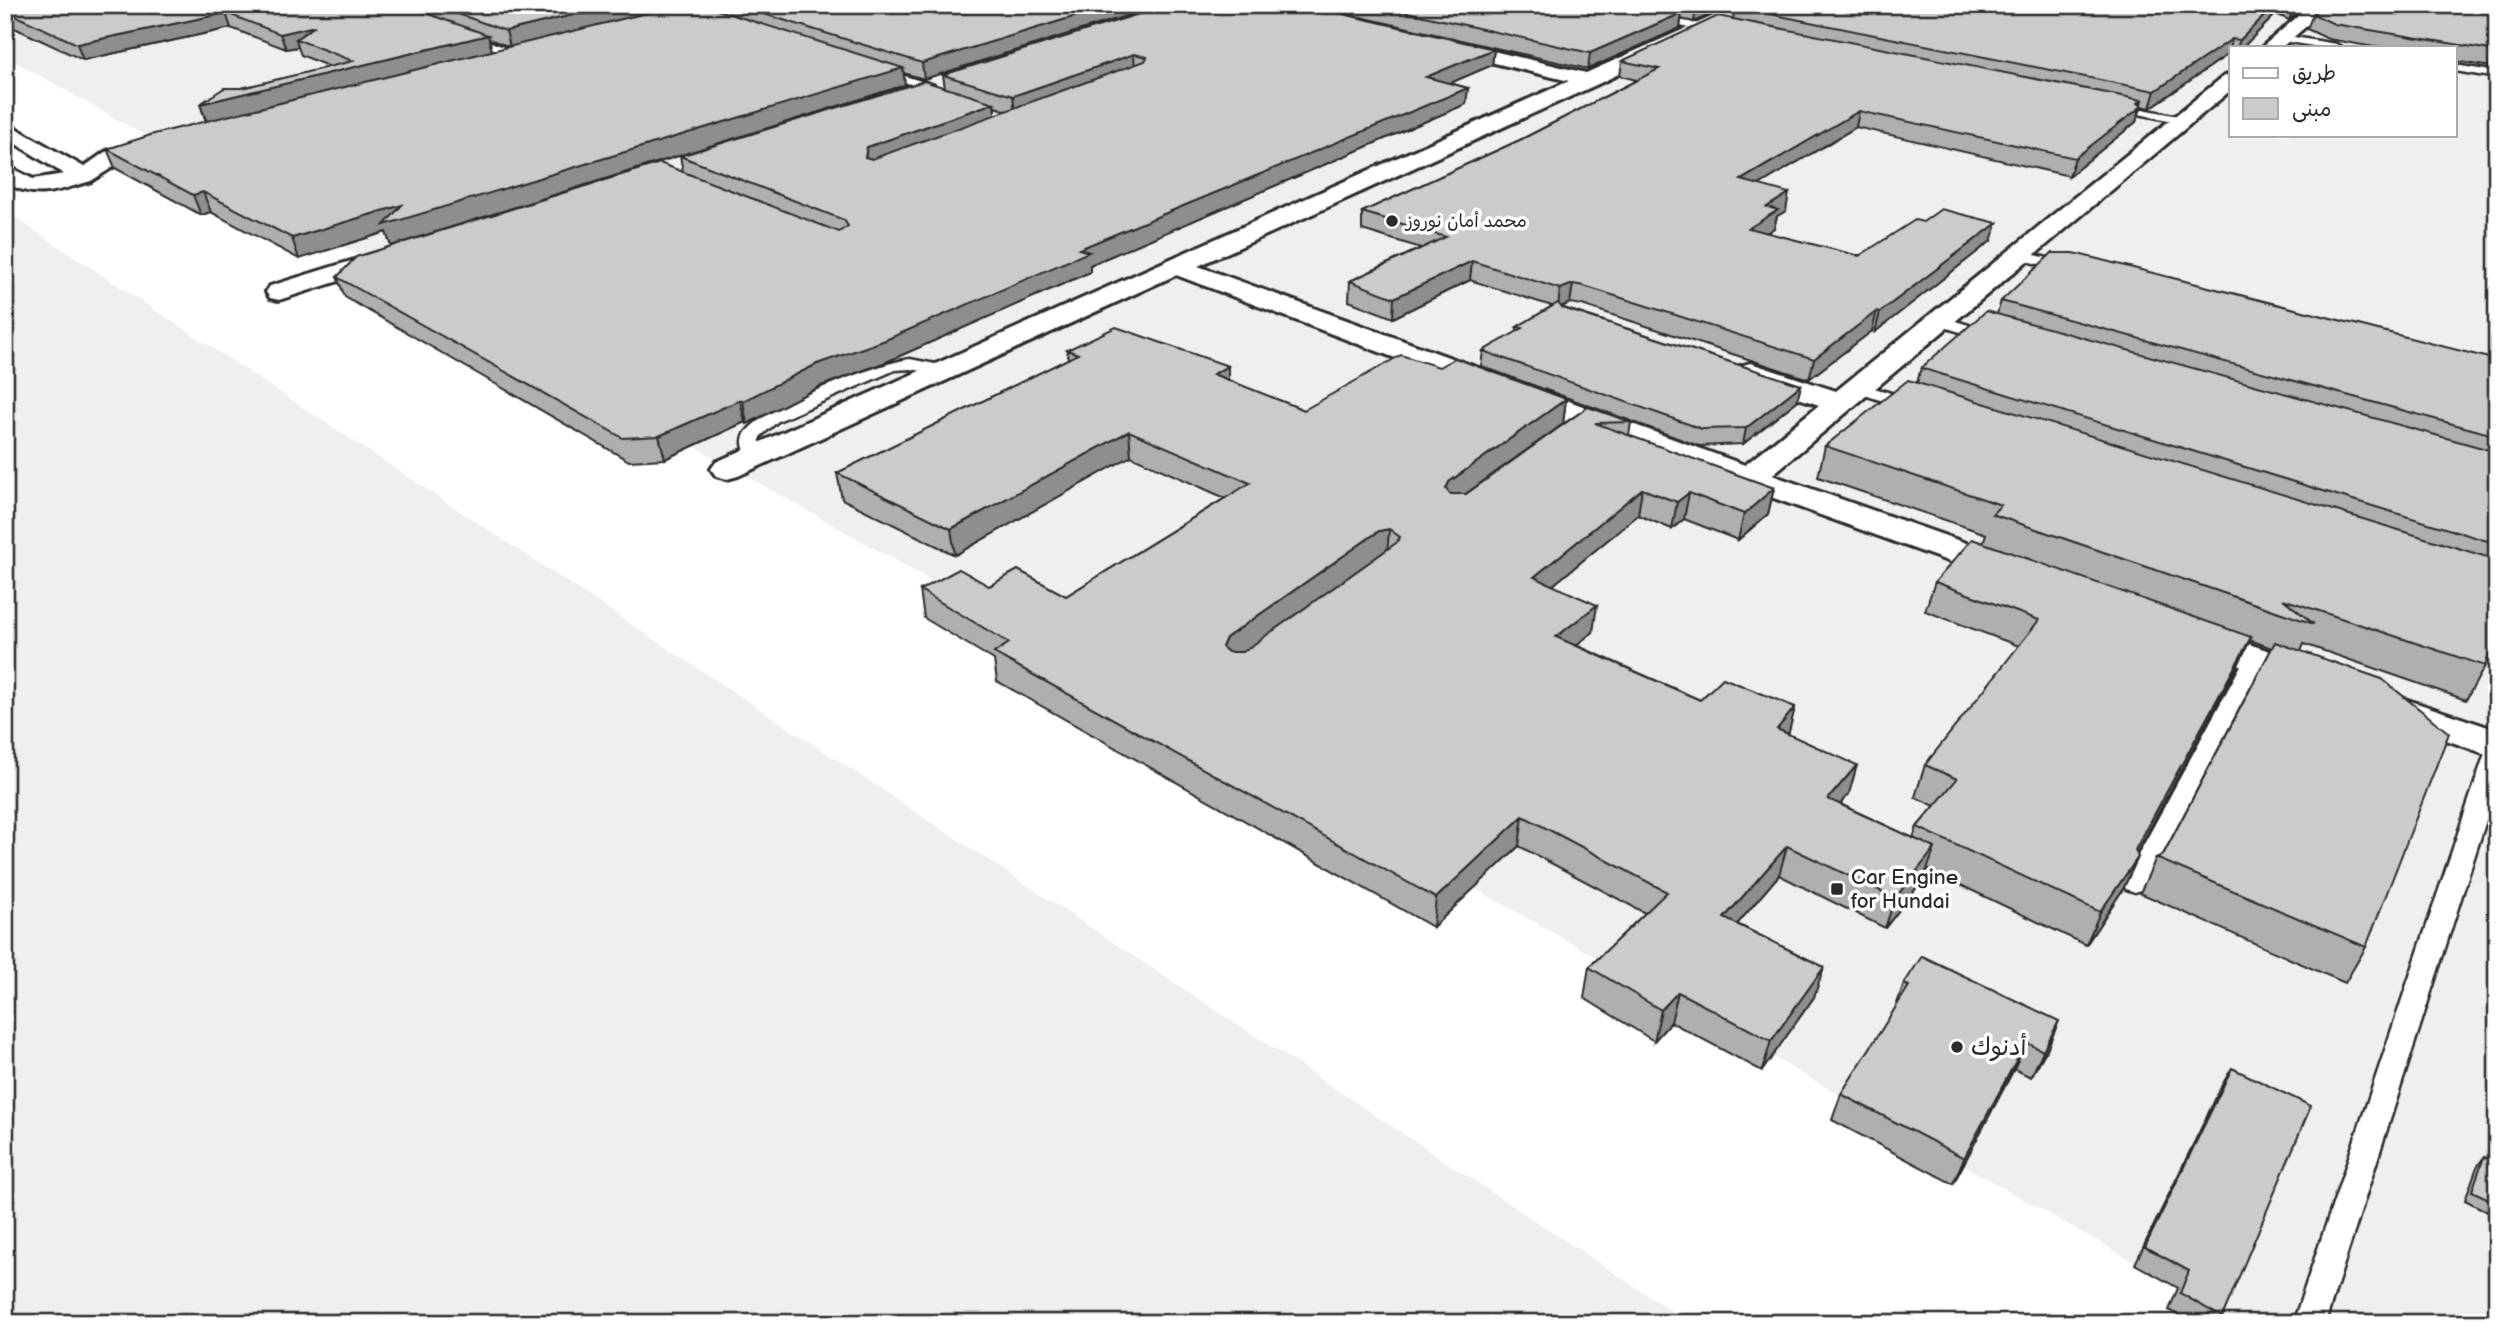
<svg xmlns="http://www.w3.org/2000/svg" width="2502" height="1328" viewBox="0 0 2502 1328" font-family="'Balsamiq Sans','Playpen Sans Arabic',sans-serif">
	<rect width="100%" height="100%" fill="#fff"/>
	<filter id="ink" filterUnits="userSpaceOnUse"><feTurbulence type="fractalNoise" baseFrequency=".0143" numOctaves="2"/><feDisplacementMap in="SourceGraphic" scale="14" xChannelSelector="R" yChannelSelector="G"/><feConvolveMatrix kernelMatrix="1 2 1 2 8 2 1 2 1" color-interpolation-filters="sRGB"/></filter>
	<g filter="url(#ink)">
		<g fill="#efefef" fill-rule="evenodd">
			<path d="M5 5H2497V1323H2242L5 56ZM2231 47H2455V135H2231Z"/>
			<path d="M5 211 1690 1323H5Z"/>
		</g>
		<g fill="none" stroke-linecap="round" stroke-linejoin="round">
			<defs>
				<g id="service">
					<path d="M1654 15 1704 25 1709 28 1704 31 1651 20 1649 18Z"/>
					<path d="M462 34H470L522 54 513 56 462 38Z"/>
					<path d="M2282 35 2336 44 2341 47H2319L2278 40 2277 38Z"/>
					<path d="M2455 65 2497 72V78L2455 71Z"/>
					<path d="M878 68 934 85 936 87 930 90 874 73V69Z"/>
					<path d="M2113 103 2183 117 2189 120 2183 123 2109 108V104Z"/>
					<path d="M2019 251 2076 265 2078 268 2071 272 2014 258V252Z"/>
					<path d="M1939 316 1998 334 2001 337 1993 342 1934 324 1931 321 1934 318Z"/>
					<path d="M910 359 950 367 952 370 944 375 910 369 895 370 778 421 760 437V446L765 455 762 459H750C745 451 740 443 745 434 760 408 879 363 910 359Z"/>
					<path d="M1858 383 1920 402 1922 406 1914 411 1852 391 1850 388Z"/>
					<path d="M2255 652 2262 654 2265 658 2147 883 2144 889 2135 892 2126 889 2123 883 2245 658 2248 654Z"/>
					<path d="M2497 743V786L2325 1323H2293L2486 750 2489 745Z"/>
				</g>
				<g id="minor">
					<path d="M692 5H723L720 9 655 25 646 20 649 16Z"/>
					<path d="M1738 5H1762L1598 84 1198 266 1745 465 1819 405 1740 378 1735 372 1740 366 1750 363 1760 366 1836 391 2224 76 2231 74V90L1772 475 2023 563 2028 571 2023 579 2010 582 1997 579 1575 426 1176 275 738 476 727 479 716 476 711 469 716 462 1569 81 1436 49 1434 45 1436 41 1443 39 1586 73Z"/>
					<path d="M2311 5H2331L2282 47H2262Z"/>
					<path d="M159 136 167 138 170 143 167 148 121 162 91 181H75L71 176 105 152Z"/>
					<path d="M393 248 402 251 406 256 402 261 279 300 270 298 266 292 270 286Z"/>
					<path d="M2196 626 2328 671 2333 679 2328 687 2314 691 2183 645 2177 637 2183 629Z"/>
					<path d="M2387 693 2497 730V758L2373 714 2367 705 2373 696Z"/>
				</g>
				<path id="primary" d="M5 122 91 171 95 176 91 181C59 190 36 201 5 182V165L33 179 64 174 5 137Z"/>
			</defs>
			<use href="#service" stroke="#2b2b2b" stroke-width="5"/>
			<use href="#minor" stroke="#2b2b2b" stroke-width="6"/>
			<use href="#primary" stroke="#2b2b2b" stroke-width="6"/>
			<use href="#service" fill="#fff" fill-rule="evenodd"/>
			<use href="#minor" fill="#fff" fill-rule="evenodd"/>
			<use href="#primary" fill="#fff" fill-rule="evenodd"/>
		</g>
		<g fill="#afafaf" stroke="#2b2b2b" stroke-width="2" fill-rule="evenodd">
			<path d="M5 5H679L714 9 713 5H1161L924 79 903 73 905 85 391 246 386 232 299 259 211 212 201 215 115 168 107 149 206 122 200 104 242 88 330 67 301 55 298 47 286 49 231 28 83 60 6 24ZM489 39 510 47 492 51Z"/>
			<path d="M1168 5 1494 49 1492 65 1450 83 1468 88 1466 104 1090 265V272L886 362 821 386 747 424 745 422 665 459 629 461 345 297 337 277 683 172 680 156 945 88 943 75ZM995 107 1007 111 995 115Z"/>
			<path d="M1308 5H1731L1694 22 1681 19 1680 28 1588 69Z"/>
			<path d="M1739 5H2307L2289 20 2276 14 2243 47H2231V56L2227 55 2150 108 2142 106 2136 122 2069 176 1856 127 1759 185 1786 211 1777 216 1774 228 1766 233 1859 256 1991 241 1875 332 1872 331 1809 379 1582 305 1570 303 1561 307 1801 385 1797 401 1743 444 1699 446 1481 366 1483 351 1517 332V327L1552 306 1470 280 1393 318 1349 301 1350 281 1421 248 1362 230V212L1522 139 1637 80 1620 76 1622 61 1733 19 1735 7Z"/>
			<path d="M2497 5V68L2455 61V47H2374L2328 39 2307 29 2313 14Z"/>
			<path d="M2001 301 2497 360V635L2485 666 2466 700 2304 644 2301 651 2366 947 2345 983 2140 893 2156 858 2163 855 2272 648 2250 640 2237 667 2136 853 2138 857 2123 889 2086 945 1927 869 1924 878 1885 928 1779 875 1737 924 1824 967 1814 997 1762 1071 1671 1022 1654 1041 1584 998 1589 967 1645 913 1519 846 1433 927 997 681 994 660 924 618 920 590 989 586 1066 596 1225 498 1131 456 955 555 842 499 837 473 1068 359 1067 350 1228 380 1304 410 1439 367 1566 399 1563 424 1588 407 1631 422 1629 436 1774 488 1768 514 1738 540 1684 519 1672 529 1638 515 1553 585 1593 632 1576 645 1700 700 1795 707 1788 734 1849 794 1840 804 1913 838 1917 827 1935 806 1915 797 1925 765 2019 646 1925 611 1935 582 1983 543 1986 534 1818 477 1825 446 1917 383 1921 368 1997 314Z"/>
			<path d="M1904 984 2048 1047 2031 1077 2014 1069 1953 1184 1832 1120 1841 1094 1895 1009Z"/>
			<path d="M2232 1068 2222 1317 2218 1323H2191L2169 1310 2178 1288 2135 1264 2222 1085Z"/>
			<path d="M2484 1157 2497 1163V1217L2465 1200 2477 1167Z"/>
		</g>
		<g fill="#8e8e8e" stroke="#2b2b2b" stroke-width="2">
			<path d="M614 5H679L510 47 506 31Z"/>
			<path d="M1112 5H1161L924 79 922 63Z"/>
			<path d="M1699 5H1731L1694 22 1696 7Z"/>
			<path d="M2275 5H2279L2276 14 2243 47H2237L2240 40Z"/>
			<path d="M2295 5H2307L2289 20Z"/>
			<path d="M226 13 231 28 83 60 77 44Z"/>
			<path d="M1682 13 1680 28 1588 69 1590 53Z"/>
			<path d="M315 26 296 39 298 47 286 49 280 34Z"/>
			<path d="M488 35 492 51 207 122 200 104Z"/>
			<path d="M2232 39 2227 55 2150 108 2155 91Z"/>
			<path d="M1494 49 1492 65 1425 94 1426 77Z"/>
			<path d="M1134 54 1135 71 1015 113 1013 96Z"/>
			<path d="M903 68 905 85 391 246 386 232 299 259 292 238 402 205Z"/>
			<path d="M1468 88 1466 104 1090 265V272L886 362 821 386 747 424 743 401 817 364 1079 249Z"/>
			<path d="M2142 100 2136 122 2069 176 2075 158Z"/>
			<path d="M994 103 996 120 868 176 865 157 867 147Z"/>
			<path d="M1859 111 1856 127 1737 198 1741 180Z"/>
			<path d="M203 192 211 212 201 215 193 195Z"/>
			<path d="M1789 193 1786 211 1777 216 1774 228 1745 247 1749 228 1767 207Z"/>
			<path d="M1997 223 1991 241 1875 332 1880 312Z"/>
			<path d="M1472 261 1470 280 1393 318 1394 298Z"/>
			<path d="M1573 284 1570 303 1558 308 1560 289Z"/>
			<path d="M1877 311 1872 331 1809 379 1814 359Z"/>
			<path d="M1228 366V390L1213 374Z"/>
			<path d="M1801 385 1797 401 1743 444 1746 428Z"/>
			<path d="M1566 399 1563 424 1446 508V489L1449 482Z"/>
			<path d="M740 400 745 422 665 459 659 436Z"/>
			<path d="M1129 431 1131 456 955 555 951 529Z"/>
			<path d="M1774 488 1768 514 1738 540 1744 514Z"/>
			<path d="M1642 489 1638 515 1530 604 1534 577Z"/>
			<path d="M1689 493 1684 519 1672 529 1677 502Z"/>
			<path d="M1389 529 1387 556 1226 666 1222 647 1226 638 1379 531Z"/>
			<path d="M1597 605 1593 632 1552 664 1556 637Z"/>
			<path d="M2251 637 2237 667 2121 882 2135 850Z"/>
			<path d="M1795 707 1788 736 1777 729Z"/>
			<path d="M1857 765 1849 794 1820 828 1828 799Z"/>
			<path d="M1523 816 1519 846 1433 927 1436 898Z"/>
			<path d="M1787 846 1779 875 1717 948 1724 918Z"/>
			<path d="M1935 848 1924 878 1885 928 1895 898Z"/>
			<path d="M2138 857 2123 889 2086 945 2100 912Z"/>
			<path d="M1824 967 1814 997 1762 1071 1771 1041Z"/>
			<path d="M1678 992 1671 1022 1654 1041 1661 1010Z"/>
			<path d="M2059 1021 2048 1047 2031 1077 2043 1051Z"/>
			<path d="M2026 1042 2014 1069 1953 1184 1964 1158Z"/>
		</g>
		<g fill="#cbcbcb" stroke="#2b2b2b" stroke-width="2" fill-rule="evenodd">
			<path d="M13 5H403L488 35 200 104 224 88H242L353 61 296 39 315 26 280 34 226 13 77 44 5 11V7Z"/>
			<path d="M433 5H614L506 31Z"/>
			<path d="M679 5H701L903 68 384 225 402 205 292 238 203 192 193 195 107 149 154 134Z"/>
			<path d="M735 5H1112L922 63Z"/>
			<path d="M1168 5H1304L1494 49 1426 77 1468 88 1079 249 1089 252 883 341 817 364 743 401 740 400 659 436 623 438 337 277 356 257 660 163 839 232 848 226 844 220 680 156 924 81 994 103 867 147 865 157 872 159 1145 61 1147 57 1134 54 1013 96 943 75Z"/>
			<path d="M1375 5H1648L1682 13 1590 53Z"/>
			<path d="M1739 5H2275L2240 40 2232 39 2155 91 1735 7Z"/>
			<path d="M2323 5H2497V51L2334 24 2313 14Z"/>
			<path d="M1718 16 2142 100 2138 103 2142 106 2075 158 1859 111 1741 180 1789 193 1767 207 1778 210 1749 228 1859 256 1915 220 1923 222 1941 209 1997 223 1880 312 1877 311 1814 359 1584 286 1573 284 1560 289 1472 261 1394 298 1350 281 1446 237 1362 212 1522 139 1659 69 1622 61Z"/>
			<path d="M2052 253H2074L2497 360V436L2001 301Z"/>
			<path d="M1558 303 1562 308 1801 385 1746 428 1702 429 1483 351 1523 328 1517 327Z"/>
			<path d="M1986 311 2497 452V544L1921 368Z"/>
			<path d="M1116 327 1228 366 1213 374 1304 410 1401 355 1439 367 1455 358 1566 399 1449 482 1446 489 1450 494H1466L1588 407 1631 422 1595 423 1774 488 1744 514 1689 493 1677 502 1642 489 1534 577 1597 605 1556 637 1700 700 1723 678 1795 707 1777 729 1857 765 1828 799 1935 848 1895 898 1787 846 1724 918 1824 967 1771 1041 1678 992 1661 1010 1589 967 1667 892 1523 816 1436 898 994 653 1009 643 920 590 959 569 989 586 1018 570 1066 596 1250 483 1129 431 951 529 837 473 1078 354 1067 350ZM1389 529 1400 537 1396 543 1243 652H1228L1222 647 1226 638 1379 531Z"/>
			<path d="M1908 380 2497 560V635L2485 666 2283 599 2314 624 1992 514 2001 505 1825 446Z"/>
			<path d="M1972 539 2251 637 2135 850 2138 857 2100 912 1917 827 1957 779 1925 765 2039 620 1935 582Z"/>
			<path d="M2275 642 2382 679 2449 733 2366 947 2156 858 2163 855Z"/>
			<path d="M1922 956 2059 1021 2043 1051 2026 1042 1964 1158 1841 1094 1909 986 1904 984Z"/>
			<path d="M2232 1068 2311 1106 2222 1317 2180 1293 2189 1271 2145 1247Z"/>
			<path d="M2484 1157 2497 1163V1203L2472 1191Z"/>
		</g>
	</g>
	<g fill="#2b2b2b" stroke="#fff" stroke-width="2.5">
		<circle cx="1392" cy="221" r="7"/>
		<rect x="1830" y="882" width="14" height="14" rx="3.5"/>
		<circle cx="1957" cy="1047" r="7"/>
	</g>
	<g text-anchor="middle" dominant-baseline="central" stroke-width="7" stroke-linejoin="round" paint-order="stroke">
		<g font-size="18" fill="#2b2b2b" stroke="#fff" text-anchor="start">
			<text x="1406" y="221">محمد أمان نوروز</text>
		</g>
		<g font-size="21" fill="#2b2b2b" stroke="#fff" text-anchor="start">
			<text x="1851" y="877">Car Engine<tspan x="1851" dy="24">for Hundai</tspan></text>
		</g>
		<g font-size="24" fill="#2b2b2b" stroke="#fff" text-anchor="start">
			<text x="1971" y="1047">أدنوك</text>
		</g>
	</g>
	<rect width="2502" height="1328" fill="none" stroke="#fff" stroke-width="28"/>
	<rect x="14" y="14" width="2474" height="1300" fill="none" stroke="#2b2b2b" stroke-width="2.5" filter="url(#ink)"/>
	<rect x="2229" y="46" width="228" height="91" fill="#ffffff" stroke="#aaaaaa" stroke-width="2"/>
	<rect x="2243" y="68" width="35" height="10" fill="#ffffff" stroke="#aaaaaa" stroke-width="2"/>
	<text x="2292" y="80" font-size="21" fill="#2b2b2b">طريق</text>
	<rect x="2243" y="98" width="35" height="21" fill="#cbcbcb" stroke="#aaaaaa" stroke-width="2"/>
	<text x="2292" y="116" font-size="21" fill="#2b2b2b">مبنى</text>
</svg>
